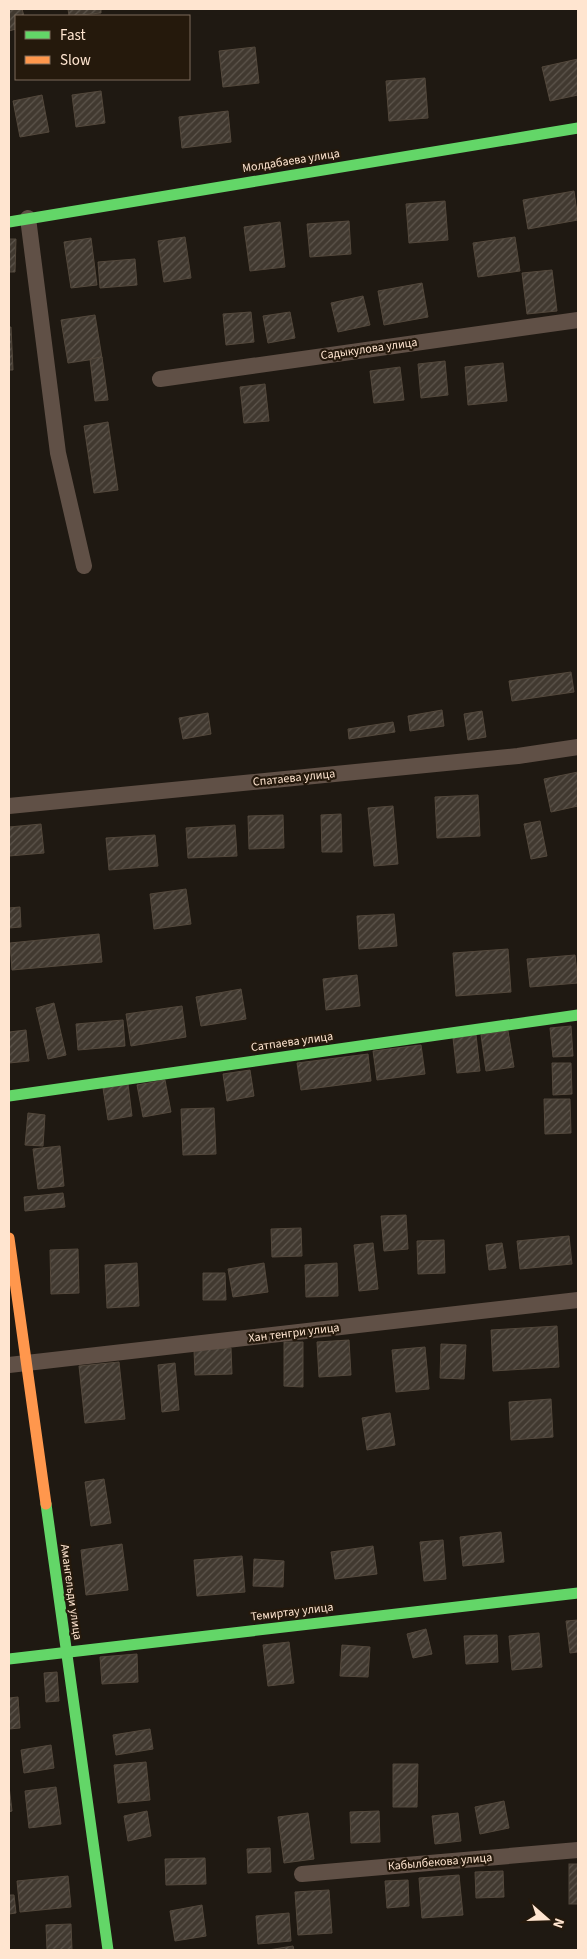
<svg xmlns="http://www.w3.org/2000/svg" width="587" height="1959" viewBox="0 0 587 1959" font-family="'Source Sans 3',sans-serif">
	<defs>
		<pattern id="building-hatch" width="6" height="6" patternUnits="userSpaceOnUse" patternTransform="scale(1.25)"><rect width="6" height="6" fill="#413930"/><path d="M-1 1l2-2M0 6l6-6M5 7l2-2" fill="none" stroke="#5e564d"/></pattern>
	</defs>
	<rect width="100%" height="100%" fill="#1f1912"/>
	<g fill="url(#building-hatch)" stroke="#53483c">
		<path d="M9 9H22L24 16H16V29L9 31Z"/>
		<path d="M68 9H101V13L69 16Z"/>
		<path d="M255 47 259 83 223 87 219 51Z"/>
		<path d="M578 59V95L550 101 542 67Z"/>
		<path d="M425 78 428 118 389 121 386 81Z"/>
		<path d="M101 91 105 123 76 127 72 95Z"/>
		<path d="M42 95 49 132 20 137 13 101Z"/>
		<path d="M228 111 231 142 182 148 179 117Z"/>
		<path d="M574 191 578 220 528 229 523 200Z"/>
		<path d="M445 201 448 240 409 243 406 204Z"/>
		<path d="M349 221 351 254 310 257 307 224Z"/>
		<path d="M280 222 285 267 250 271 244 227Z"/>
		<path d="M185 237 191 278 164 282 158 241Z"/>
		<path d="M515 237 520 271 478 277 473 243Z"/>
		<path d="M91 238 97 285 71 288 64 242Z"/>
		<path d="M9 239H16L15 272H9Z"/>
		<path d="M135 259 137 285 100 288 98 262Z"/>
		<path d="M552 270 557 311 527 314 522 273Z"/>
		<path d="M422 283 428 317 384 325 378 291Z"/>
		<path d="M363 296 370 325 338 332 331 303Z"/>
		<path d="M251 312 254 342 226 345 223 314Z"/>
		<path d="M290 312 295 338 268 343 263 316Z"/>
		<path d="M95 315 102 358 68 363 61 320Z"/>
		<path d="M9 327H11L13 370H9Z"/>
		<path d="M102 357 108 400 95 401 90 359Z"/>
		<path d="M445 361 448 395 421 398 418 364Z"/>
		<path d="M503 363 507 401 468 405 465 367Z"/>
		<path d="M400 367 404 400 374 403 370 371Z"/>
		<path d="M265 384 269 421 244 423 240 387Z"/>
		<path d="M108 422 118 490 94 493 84 426Z"/>
		<path d="M571 672 574 692 512 701 509 681Z"/>
		<path d="M442 710 444 726 410 731 408 716Z"/>
		<path d="M482 711 486 737 468 740 464 714Z"/>
		<path d="M208 713 211 734 183 739 179 718Z"/>
		<path d="M393 722 395 732 349 739 348 729Z"/>
		<path d="M578 772V806L551 812 544 779Z"/>
		<path d="M478 795 480 836 437 838 435 797Z"/>
		<path d="M393 806 398 864 374 866 368 808Z"/>
		<path d="M341 814 342 852H322L321 815Z"/>
		<path d="M283 815 284 848 249 849 248 816Z"/>
		<path d="M540 821 547 856 531 859 524 824Z"/>
		<path d="M41 824 44 853 9 856V827Z"/>
		<path d="M235 825 237 856 188 858 186 828Z"/>
		<path d="M155 835 158 866 109 870 106 838Z"/>
		<path d="M186 889 191 924 154 929 150 894Z"/>
		<path d="M20 907 21 927 9 928V908Z"/>
		<path d="M394 914 397 946 359 949 357 916Z"/>
		<path d="M99 934 102 962 12 970 10 943Z"/>
		<path d="M508 949 511 992 456 996 453 953Z"/>
		<path d="M575 955 578 983 530 987 527 959Z"/>
		<path d="M357 975 360 1006 326 1010 323 979Z"/>
		<path d="M241 989 246 1019 201 1026 196 997Z"/>
		<path d="M54 1003 66 1055 48 1059 36 1008Z"/>
		<path d="M182 1006 186 1037 131 1046 126 1014Z"/>
		<path d="M123 1020 125 1046 78 1050 76 1024Z"/>
		<path d="M571 1026 573 1056 553 1057 550 1028Z"/>
		<path d="M26 1030 29 1061 9 1063V1032Z"/>
		<path d="M508 1031 514 1067 486 1071 481 1035Z"/>
		<path d="M476 1035 480 1071 457 1073 453 1038Z"/>
		<path d="M421 1045 425 1074 377 1080 373 1051Z"/>
		<path d="M368 1054 371 1081 301 1090 297 1063Z"/>
		<path d="M552 1063H571L572 1094 553 1095Z"/>
		<path d="M250 1070 254 1096 227 1101 223 1074Z"/>
		<path d="M165 1080 171 1112 143 1117 137 1085Z"/>
		<path d="M128 1084 132 1116 108 1120 103 1088Z"/>
		<path d="M544 1099H570L571 1133 545 1134Z"/>
		<path d="M214 1108 216 1154 183 1155 181 1109Z"/>
		<path d="M28 1113 45 1115 43 1146 25 1145Z"/>
		<path d="M60 1146 64 1186 38 1189 33 1149Z"/>
		<path d="M63 1193 65 1207 25 1211 24 1197Z"/>
		<path d="M406 1215 408 1249 384 1251 381 1216Z"/>
		<path d="M301 1228 302 1256 272 1257 271 1229Z"/>
		<path d="M569 1236 572 1264 520 1269 517 1241Z"/>
		<path d="M444 1240 445 1273 418 1274 417 1241Z"/>
		<path d="M373 1243 378 1289 359 1291 354 1245Z"/>
		<path d="M502 1243 506 1268 489 1270 486 1245Z"/>
		<path d="M78 1249 79 1293 51 1294 50 1250Z"/>
		<path d="M137 1263 139 1306 107 1308 105 1265Z"/>
		<path d="M264 1263 268 1292 233 1297 228 1269Z"/>
		<path d="M337 1263 338 1296 306 1297 305 1265Z"/>
		<path d="M203 1273H225L226 1300H203Z"/>
		<path d="M557 1326 559 1367 493 1371 491 1330Z"/>
		<path d="M349 1340 351 1375 319 1377 317 1342Z"/>
		<path d="M284 1342H303V1387L284 1386Z"/>
		<path d="M441 1344 466 1345 464 1379 440 1378Z"/>
		<path d="M425 1347 429 1389 396 1392 392 1350Z"/>
		<path d="M231 1348 232 1374 195 1375 194 1350Z"/>
		<path d="M119 1362 125 1419 85 1423 79 1366Z"/>
		<path d="M175 1363 179 1410 162 1412 158 1365Z"/>
		<path d="M551 1399 553 1437 511 1440 509 1402Z"/>
		<path d="M390 1413 395 1445 367 1450 362 1418Z"/>
		<path d="M104 1479 111 1523 91 1526 85 1482Z"/>
		<path d="M501 1532 504 1562 463 1566 460 1537Z"/>
		<path d="M443 1540 446 1579 424 1581 420 1542Z"/>
		<path d="M122 1544 128 1590 86 1595 81 1550Z"/>
		<path d="M373 1546 377 1574 335 1579 331 1552Z"/>
		<path d="M242 1556 245 1592 197 1596 194 1560Z"/>
		<path d="M254 1559 284 1561 283 1587 253 1586Z"/>
		<path d="M578 1620V1652L570 1653 566 1621Z"/>
		<path d="M426 1629 432 1654 413 1658 407 1634Z"/>
		<path d="M539 1633 542 1667 512 1670 509 1636Z"/>
		<path d="M497 1635 498 1662 466 1664 464 1636Z"/>
		<path d="M289 1642 294 1683 268 1686 263 1645Z"/>
		<path d="M342 1645 370 1647 368 1677 340 1676Z"/>
		<path d="M137 1654 138 1682 102 1684 100 1657Z"/>
		<path d="M57 1672 59 1701 46 1702 44 1673Z"/>
		<path d="M18 1697 20 1728 9 1729V1698Z"/>
		<path d="M150 1729 153 1749 116 1755 113 1735Z"/>
		<path d="M51 1745 54 1768 24 1773 21 1750Z"/>
		<path d="M146 1762 150 1800 118 1803 114 1765Z"/>
		<path d="M393 1764H418L417 1807H393Z"/>
		<path d="M9 1786 12 1811 9 1812Z"/>
		<path d="M56 1787 61 1824 29 1828 25 1791Z"/>
		<path d="M504 1801 509 1828 480 1834 475 1807Z"/>
		<path d="M147 1811 151 1836 128 1841 124 1816Z"/>
		<path d="M379 1811 380 1842 351 1843 350 1812Z"/>
		<path d="M308 1813 314 1859 284 1863 278 1817Z"/>
		<path d="M458 1813 461 1841 435 1844 432 1816Z"/>
		<path d="M270 1848 271 1872 248 1873 247 1849Z"/>
		<path d="M205 1858 206 1884 166 1885 165 1859Z"/>
		<rect x="569" y="1864" width="9" height="40"/>
		<path d="M503 1871 504 1897 476 1898 475 1872Z"/>
		<path d="M459 1875 463 1915 422 1918 419 1878Z"/>
		<path d="M68 1876 71 1907 20 1912 17 1881Z"/>
		<path d="M408 1880 409 1906 387 1908 385 1881Z"/>
		<path d="M329 1890 332 1933 298 1935 295 1892Z"/>
		<path d="M9 1895H14L16 1913 9 1914Z"/>
		<path d="M202 1905 206 1936 175 1941 170 1911Z"/>
		<path d="M289 1913 291 1941 258 1944 256 1916Z"/>
		<path d="M71 1924 72 1950H47L46 1925Z"/>
		<path d="M293 1946 294 1950H268Z"/>
	</g>
	<g fill="none" stroke-linecap="round" stroke-linejoin="round">
		<g stroke="#605046" stroke-width="16">
			<path d="M28 218 58 453 84 566"/>
			<path d="M160 379 578 320"/>
			<path d="M9 806 518 756 578 747"/>
			<path d="M9 1365 578 1300"/>
			<path d="M302 1874 578 1850"/>
		</g>
		<g stroke="#63d668" stroke-width="11">
			<path d="M9 222 578 128"/>
			<path d="M9 1096 578 1015"/>
			<path d="M46 1504 108 1950"/>
			<path d="M9 1659 578 1593"/>
		</g>
		<path stroke="#ff974d" stroke-width="11" d="M9 1238 46 1504"/>
	</g>
	<g text-anchor="middle" dominant-baseline="central" stroke-width="4.5" stroke-linejoin="round" paint-order="stroke">
		<g font-size="12" fill="#ffe5d0" stroke="#25190c">
			<text transform="translate(291 161) rotate(-9)">Молдабаева улица</text>
			<text transform="translate(369 349) rotate(-8)">Садыкулова улица</text>
			<text transform="translate(294 778) rotate(-6)">Спатаева улица</text>
			<text transform="translate(292 1042) rotate(-8)">Сатпаева улица</text>
			<text transform="translate(294 1333) rotate(-7)">Хан тенгри улица</text>
			<text transform="translate(71 1592) rotate(82)">Амангельди улица</text>
			<text transform="translate(292 1612) rotate(-7)">Темиртау улица</text>
			<text transform="translate(440 1862) rotate(-5)">Кабылбекова улица</text>
		</g>
	</g>
	<rect width="587" height="1959" fill="none" stroke="#ffe5d0" stroke-width="20"/>
	<rect x="15" y="15" width="175" height="65" fill="#25190c" stroke="#7c6b5a"/>
	<rect x="25" y="31" width="25" height="8" fill="#63d668" stroke="#7c6b5a"/>
	<text x="60" y="40" font-size="15" fill="#ffe5d0">Fast</text>
	<rect x="25" y="56" width="25" height="8" fill="#ff974d" stroke="#7c6b5a"/>
	<text x="60" y="65" font-size="15" fill="#ffe5d0">Slow</text>
	<g transform="translate(547 1919) rotate(110)" stroke="#25190c" stroke-width="4" paint-order="stroke">
	<path d="M0-4L9 19L0 12L-9 19Z" fill="#ffe5d0"/>
	<text y="-8" font-size="14" font-weight="bold" text-anchor="middle" fill="#ffe5d0">N</text>
	</g>
</svg>
